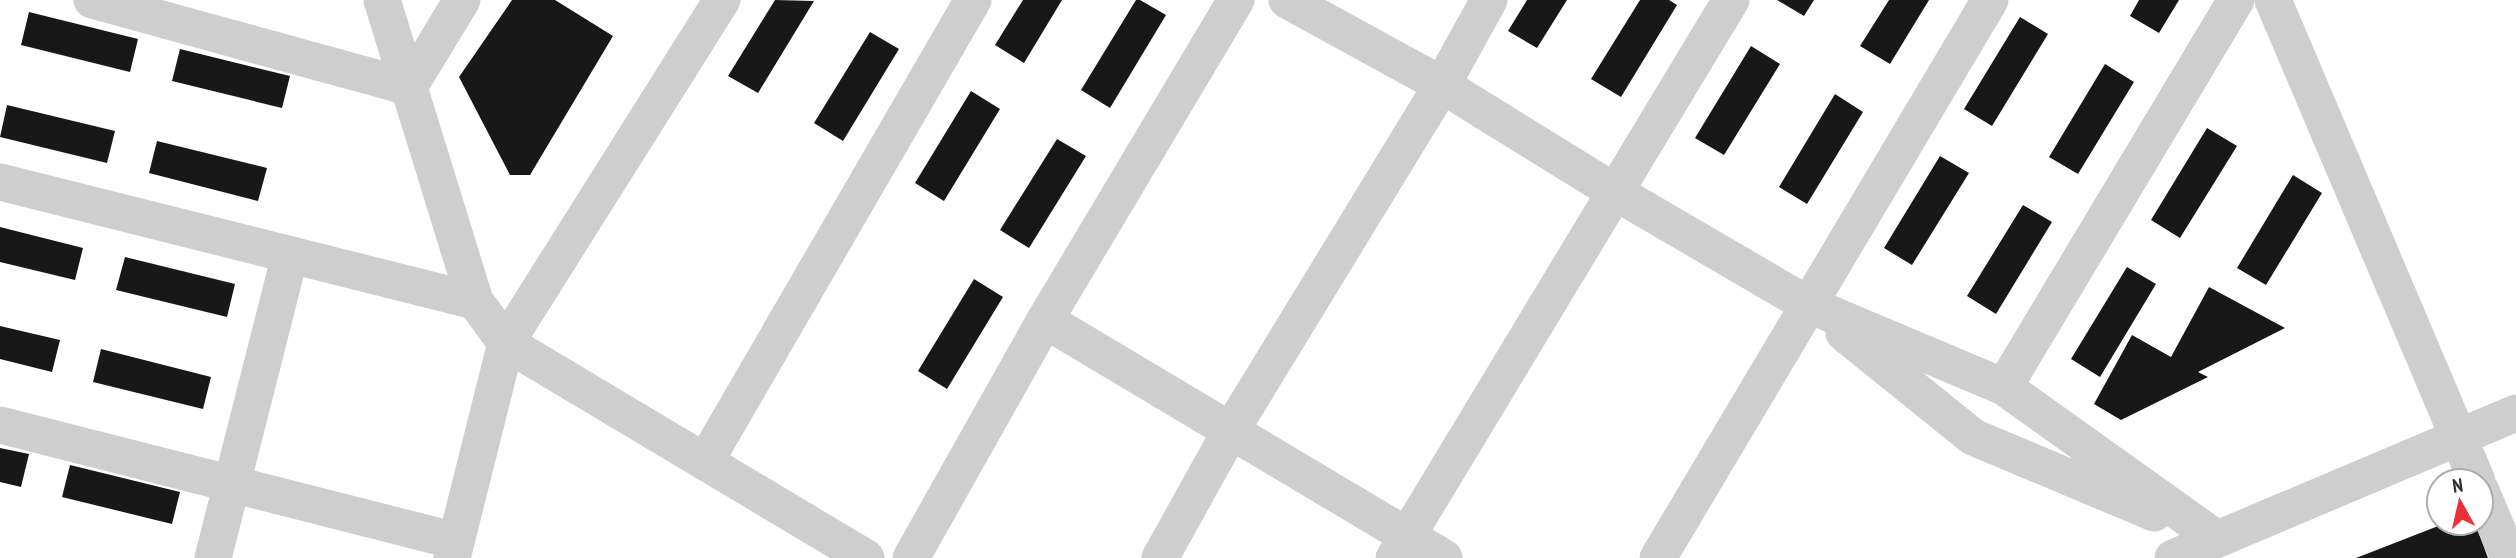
<svg xmlns="http://www.w3.org/2000/svg" width="2516" height="558" viewBox="0 0 2516 558" font-family="'PT Sans Narrow',sans-serif">
	<rect width="100%" height="100%" fill="#fff"/>
	<g fill="#181818">
		<path d="M512 0H555L613 36 530 175H510L459 77Z"/>
		<path d="M775 0 814 1 758 93 728 76Z"/>
		<path d="M1023 0H1062L1024 63 995 45Z"/>
		<path d="M1136 0H1140L1166 15 1110 108 1081 90Z"/>
		<path d="M1527 0H1567L1537 48 1508 31Z"/>
		<path d="M1640 0H1669L1677 5 1621 97 1591 79Z"/>
		<path d="M1777 0H1814L1804 16Z"/>
		<path d="M1889 0H1929L1890 64 1860 46Z"/>
		<path d="M2139 0H2179L2159 33 2130 16Z"/>
		<path d="M29 12 138 39 130 72 21 45Z"/>
		<path d="M2020 17 2048 34 1992 126 1964 109Z"/>
		<path d="M870 32 899 49 843 141 814 123Z"/>
		<path d="M1751 46 1780 64 1724 155 1695 138Z"/>
		<path d="M180 49 290 76 282 108 172 81Z"/>
		<path d="M2105 64 2134 82 2078 174 2049 157Z"/>
		<path d="M971 91 1000 109 944 201 915 183Z"/>
		<path d="M1835 94 1863 112 1807 204 1779 187Z"/>
		<path d="M7 105 115 131 107 163 0 137Z"/>
		<path d="M2207 128 2237 146 2180 238 2151 220Z"/>
		<path d="M1057 139 1086 156 1029 248 1000 230Z"/>
		<path d="M157 141 267 168 258 201 149 173Z"/>
		<path d="M1940 156 1969 173 1912 265 1884 248Z"/>
		<path d="M2293 175 2322 193 2266 285 2237 268Z"/>
		<path d="M2023 205 2052 222 1996 314 1967 296Z"/>
		<path d="M0 227 83 248 75 280 0 262Z"/>
		<path d="M125 257 235 284 227 317 116 290Z"/>
		<path d="M2127 267 2156 284 2100 377 2071 359Z"/>
		<path d="M974 279 1003 297 947 389 918 371Z"/>
		<path d="M2209 287 2285 328 2198 372 2208 377 2121 420 2094 404 2132 335 2171 357Z"/>
		<path d="M0 326 60 340 52 372 0 359Z"/>
		<path d="M101 349 211 377 203 409 93 382Z"/>
		<path d="M0 448 29 454 21 487 0 482Z"/>
		<path d="M70 465 180 492 172 524 62 497Z"/>
		<path d="M2446 523H2475L2488 558H2356Z"/>
	</g>
	<g fill="none" stroke-linecap="round" stroke-linejoin="round">
		<g stroke="#cecece" stroke-width="37">
			<path d="M92 0 409 87 462 0"/>
			<path d="M382 0 475 301 506 343 866 558"/>
			<path d="M1287 0 1442 85 1615 192 1807 304 2004 387 2217 539"/>
			<path d="M2273 0 2477 481"/>
			<path d="M0 182 475 301"/>
			<path d="M1045 320 1444 558"/>
			<path d="M1844 333 1973 437 2154 513"/>
			<path d="M2004 387 2236 0"/>
			<path d="M0 425 456 541"/>
			<path d="M705 462 973 0"/>
			<path d="M2481 491 2509 558"/>
			<path d="M213 558 290 255"/>
			<path d="M452 558 506 343 722 0"/>
			<path d="M911 558 1045 320 1236 0"/>
			<path d="M1160 558 1230 432 1442 85 1489 0"/>
			<path d="M1394 558 1731 0"/>
			<path d="M1658 558 1990 0"/>
			<path d="M2173 558 2516 413"/>
		</g>
	</g>
	<g transform="translate(2460 502) rotate(352)"><circle r="33" fill="#ffffff" stroke="#adadad" stroke-width="2"/>
	<path d="M0-5L12 26L0 18L-12 26Z" fill="#ec3038"/>
	<text y="-10" font-size="19" font-weight="bold" text-anchor="middle" fill="#313131">N</text>
	</g>
</svg>
